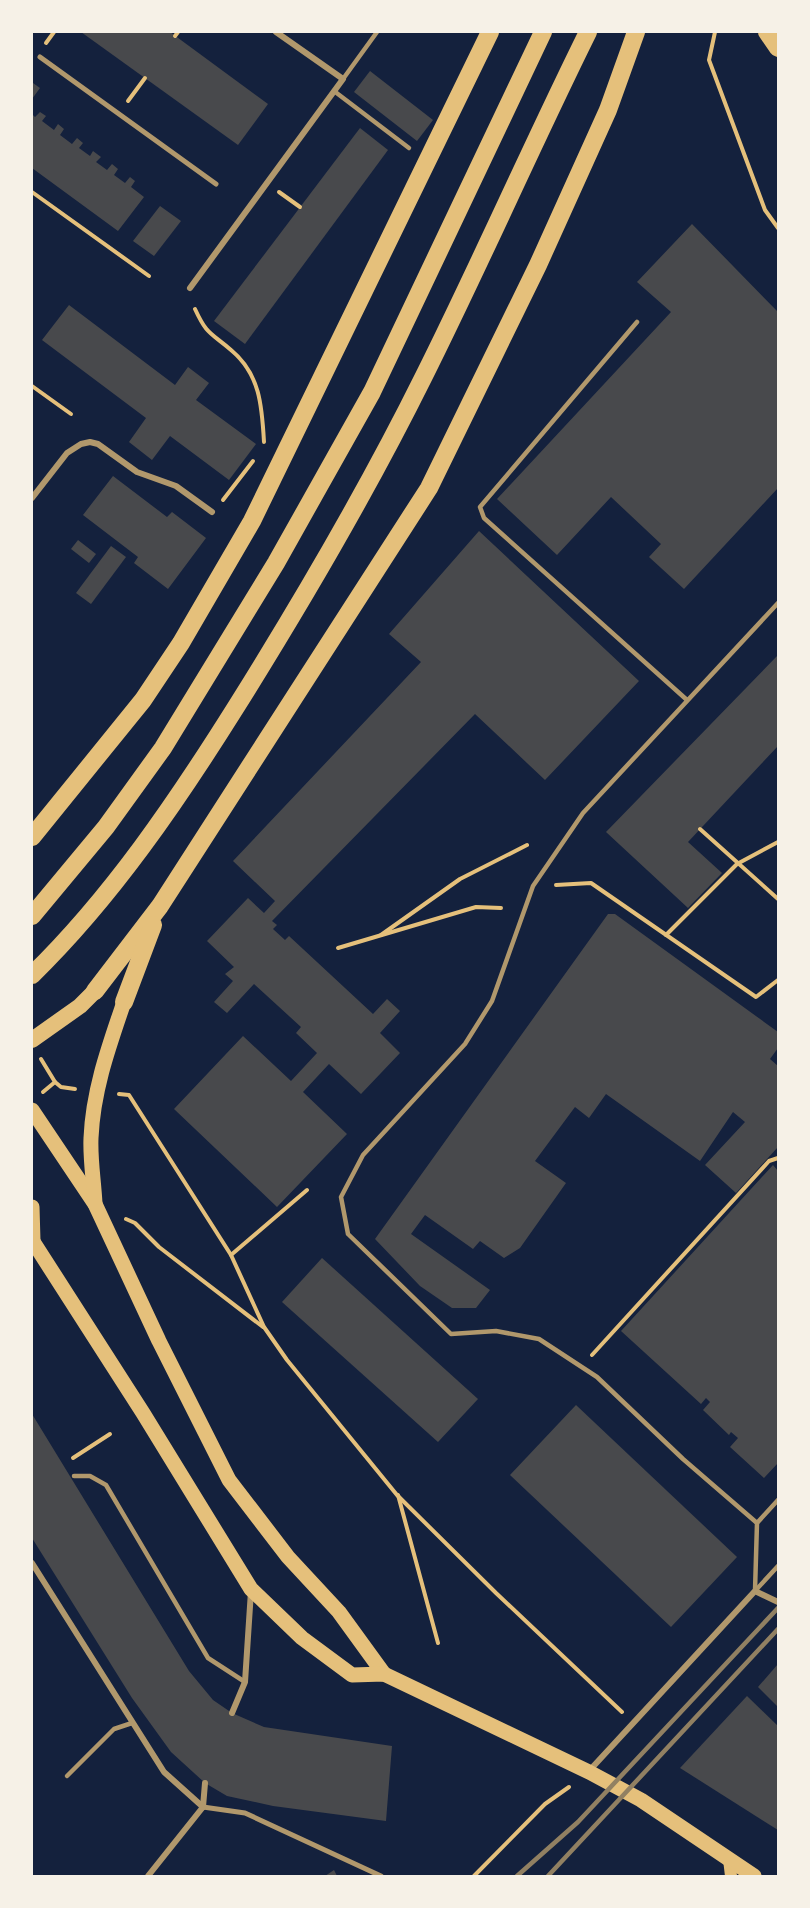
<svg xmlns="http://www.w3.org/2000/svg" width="810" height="1908" viewBox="0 0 810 1908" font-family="'Fira Sans Condensed',sans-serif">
	<rect width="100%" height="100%" fill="#14213d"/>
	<g fill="#48494c">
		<path d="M81 32H170L268 104 238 145Z"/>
		<path d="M370 71 433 120 417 141 354 92Z"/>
		<path d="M33 83 40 88 32 99V86Z"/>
		<path d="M40 112 46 116 42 121 54 130 58 124 64 129 60 135 72 144 77 138 83 143 79 148 90 156 93 151 101 157 96 162 107 170 112 164 118 169 114 175 125 183 130 177 135 181 131 187 144 197 118 231 32 168V114L35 117Z"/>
		<path d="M360 128 388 150 245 344 214 321Z"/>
		<path d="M160 206 181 221 154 256 133 241Z"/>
		<path d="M692 224 778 312V488L684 589 649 557 661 544 611 497 557 555 497 499 671 312 637 282Z"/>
		<path d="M69 305 175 385 188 367 209 383 196 400 256 444 229 480 170 436 152 460 129 442 146 418 42 340Z"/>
		<path d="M113 476 167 517 172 512 206 538 168 589 134 563 138 557 83 515Z"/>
		<path d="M479 531 639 681 545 780 475 714 272 921 277 925 273 929 285 940 289 936 373 1014 387 999 400 1011 380 1033 400 1053 361 1094 329 1064 303 1092 347 1134 277 1207 174 1109 243 1036 291 1081 317 1053 296 1033 301 1027 254 984 227 1013 214 1002 233 981 225 974 234 967 207 941 248 898 264 913 275 901 233 861 421 662 389 634Z"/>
		<path d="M78 540 96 554 89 563 71 549Z"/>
		<path d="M111 546 126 557 91 604 76 593Z"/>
		<path d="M778 655V746L688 842 722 873 688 908 606 832Z"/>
		<path d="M608 914H615L778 1032V1048L770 1059 778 1066V1147L736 1193 705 1165 745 1122 733 1112 700 1161 606 1094 589 1118 575 1107 535 1161 566 1183 520 1248 504 1258 480 1241 473 1249 425 1215 411 1234 490 1290 476 1308H452L420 1286 375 1239Z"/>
		<path d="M773 1165 778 1171V1463L764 1478 730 1447 738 1438 731 1432 729 1435 703 1410 710 1402 706 1398 701 1404 621 1331Z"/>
		<path d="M322 1258 478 1399 438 1442 282 1302Z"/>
		<path d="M576 1405 737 1557 671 1627 510 1475Z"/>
		<path d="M32 1414 189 1671 213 1700 232 1713 264 1727 392 1746 386 1821 273 1806 227 1796 205 1783 171 1752 132 1698 32 1538Z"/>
		<path d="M778 1664V1707L758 1687Z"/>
		<path d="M747 1696 778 1726V1830L680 1768Z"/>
		<path d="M334 1870 337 1876H325Z"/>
	</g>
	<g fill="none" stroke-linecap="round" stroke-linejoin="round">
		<g stroke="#e5c07b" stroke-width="4">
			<path d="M715 32 709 60 765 210 778 228"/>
			<path d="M175 36 178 32"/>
			<path d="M46 43 54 32"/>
			<path d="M128 101 145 78"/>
			<path d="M32 192 149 276"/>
			<path d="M279 192 300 207"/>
			<path d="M195 309C207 335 210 332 231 350 260 374 262 406 264 442"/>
			<path d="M32 386 71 414"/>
			<path d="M223 500 253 461"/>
			<path d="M700 829 778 899"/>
			<path d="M556 885 591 883 756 997 778 980"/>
			<path d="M381 935 460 879 527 845"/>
			<path d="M666 935 737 864 778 842"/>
			<path d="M338 948 476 907 501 908"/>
			<path d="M41 1059 55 1082"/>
			<path d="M43 1092 55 1082 61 1087 75 1089"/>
			<path d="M119 1094 129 1095 231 1255 264 1327 287 1360 397 1495 496 1593 622 1712"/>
			<path d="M126 1219 135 1223 159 1247 263 1327"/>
			<path d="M231 1255 307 1190"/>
			<path d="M592 1355 769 1161 778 1158"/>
			<path d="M73 1458 110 1434"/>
			<path d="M398 1495 438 1643"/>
			<path d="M474 1876 545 1804 569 1787"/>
		</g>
		<g stroke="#b1986c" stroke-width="4.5">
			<path d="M343 79 377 32"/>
			<path d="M334 91 409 148"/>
			<path d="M637 322 480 507 484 518 687 700"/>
			<path d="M74 1476H90L106 1485 208 1658 245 1682"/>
			<path d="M757 1523 778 1500"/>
			<path d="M755 1591 757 1523 683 1459 597 1377 539 1339 496 1331 451 1334 348 1234 341 1197 363 1155 465 1044 492 1001 533 886 583 813 778 603"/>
			<path d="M755 1591 778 1566"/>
			<path d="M67 1776 114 1729 132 1723"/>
		</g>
		<g stroke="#b1986c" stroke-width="5">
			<path d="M40 57 216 184"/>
			<path d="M203 1807 245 1813 381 1876"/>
		</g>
		<g stroke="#b1986c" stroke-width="6">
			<path d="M190 288 343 79 276 32"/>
			<path d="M32 498 67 453 81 444 90 442 98 444 137 472 176 486 212 512"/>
			<path d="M32 1563 164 1772 203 1807"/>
			<path d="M232 1713 245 1682 251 1591"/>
			<path d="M589 1771 755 1591 778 1602"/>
			<path d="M148 1876 203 1807 205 1783"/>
		</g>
		<path stroke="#e5c07b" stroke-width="12" d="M729 1859 731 1876"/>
		<g stroke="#e5c07b" stroke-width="15">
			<path d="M32 1110 95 1204 159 1341 229 1480 288 1557 339 1612 384 1674"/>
			<path d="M95 1204C94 1182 90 1160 91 1138 93 1090 109 1046 124 1002"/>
			<path d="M32 1207 33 1241"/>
			<path d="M32 1240 143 1413 251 1589 302 1638 352 1675 384 1674 589 1772 641 1800 754 1876"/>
		</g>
		<path stroke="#e5c07b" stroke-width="16" d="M32 1040 80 1006 95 991"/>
		<g stroke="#e5c07b" stroke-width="18">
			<path d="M767 32 778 48"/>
			<path d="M32 837 143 700 181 643 252 521 490 32"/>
			<path d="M32 916 106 827 163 748 276 563 372 392 543 32"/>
			<path d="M32 975C112 897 177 801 236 707 303 600 368 489 424 376 481 262 532 145 588 32"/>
			<path d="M95 991 160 906 429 488 538 265 608 110 636 32"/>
			<path d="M124 1002 153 925"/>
		</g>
		<g stroke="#918062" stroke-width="4.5">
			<path d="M517 1876 578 1822 778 1608"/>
			<path d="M548 1876 778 1629"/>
		</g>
	</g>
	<rect width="810" height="1908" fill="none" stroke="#f6f1e7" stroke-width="66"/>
</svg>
